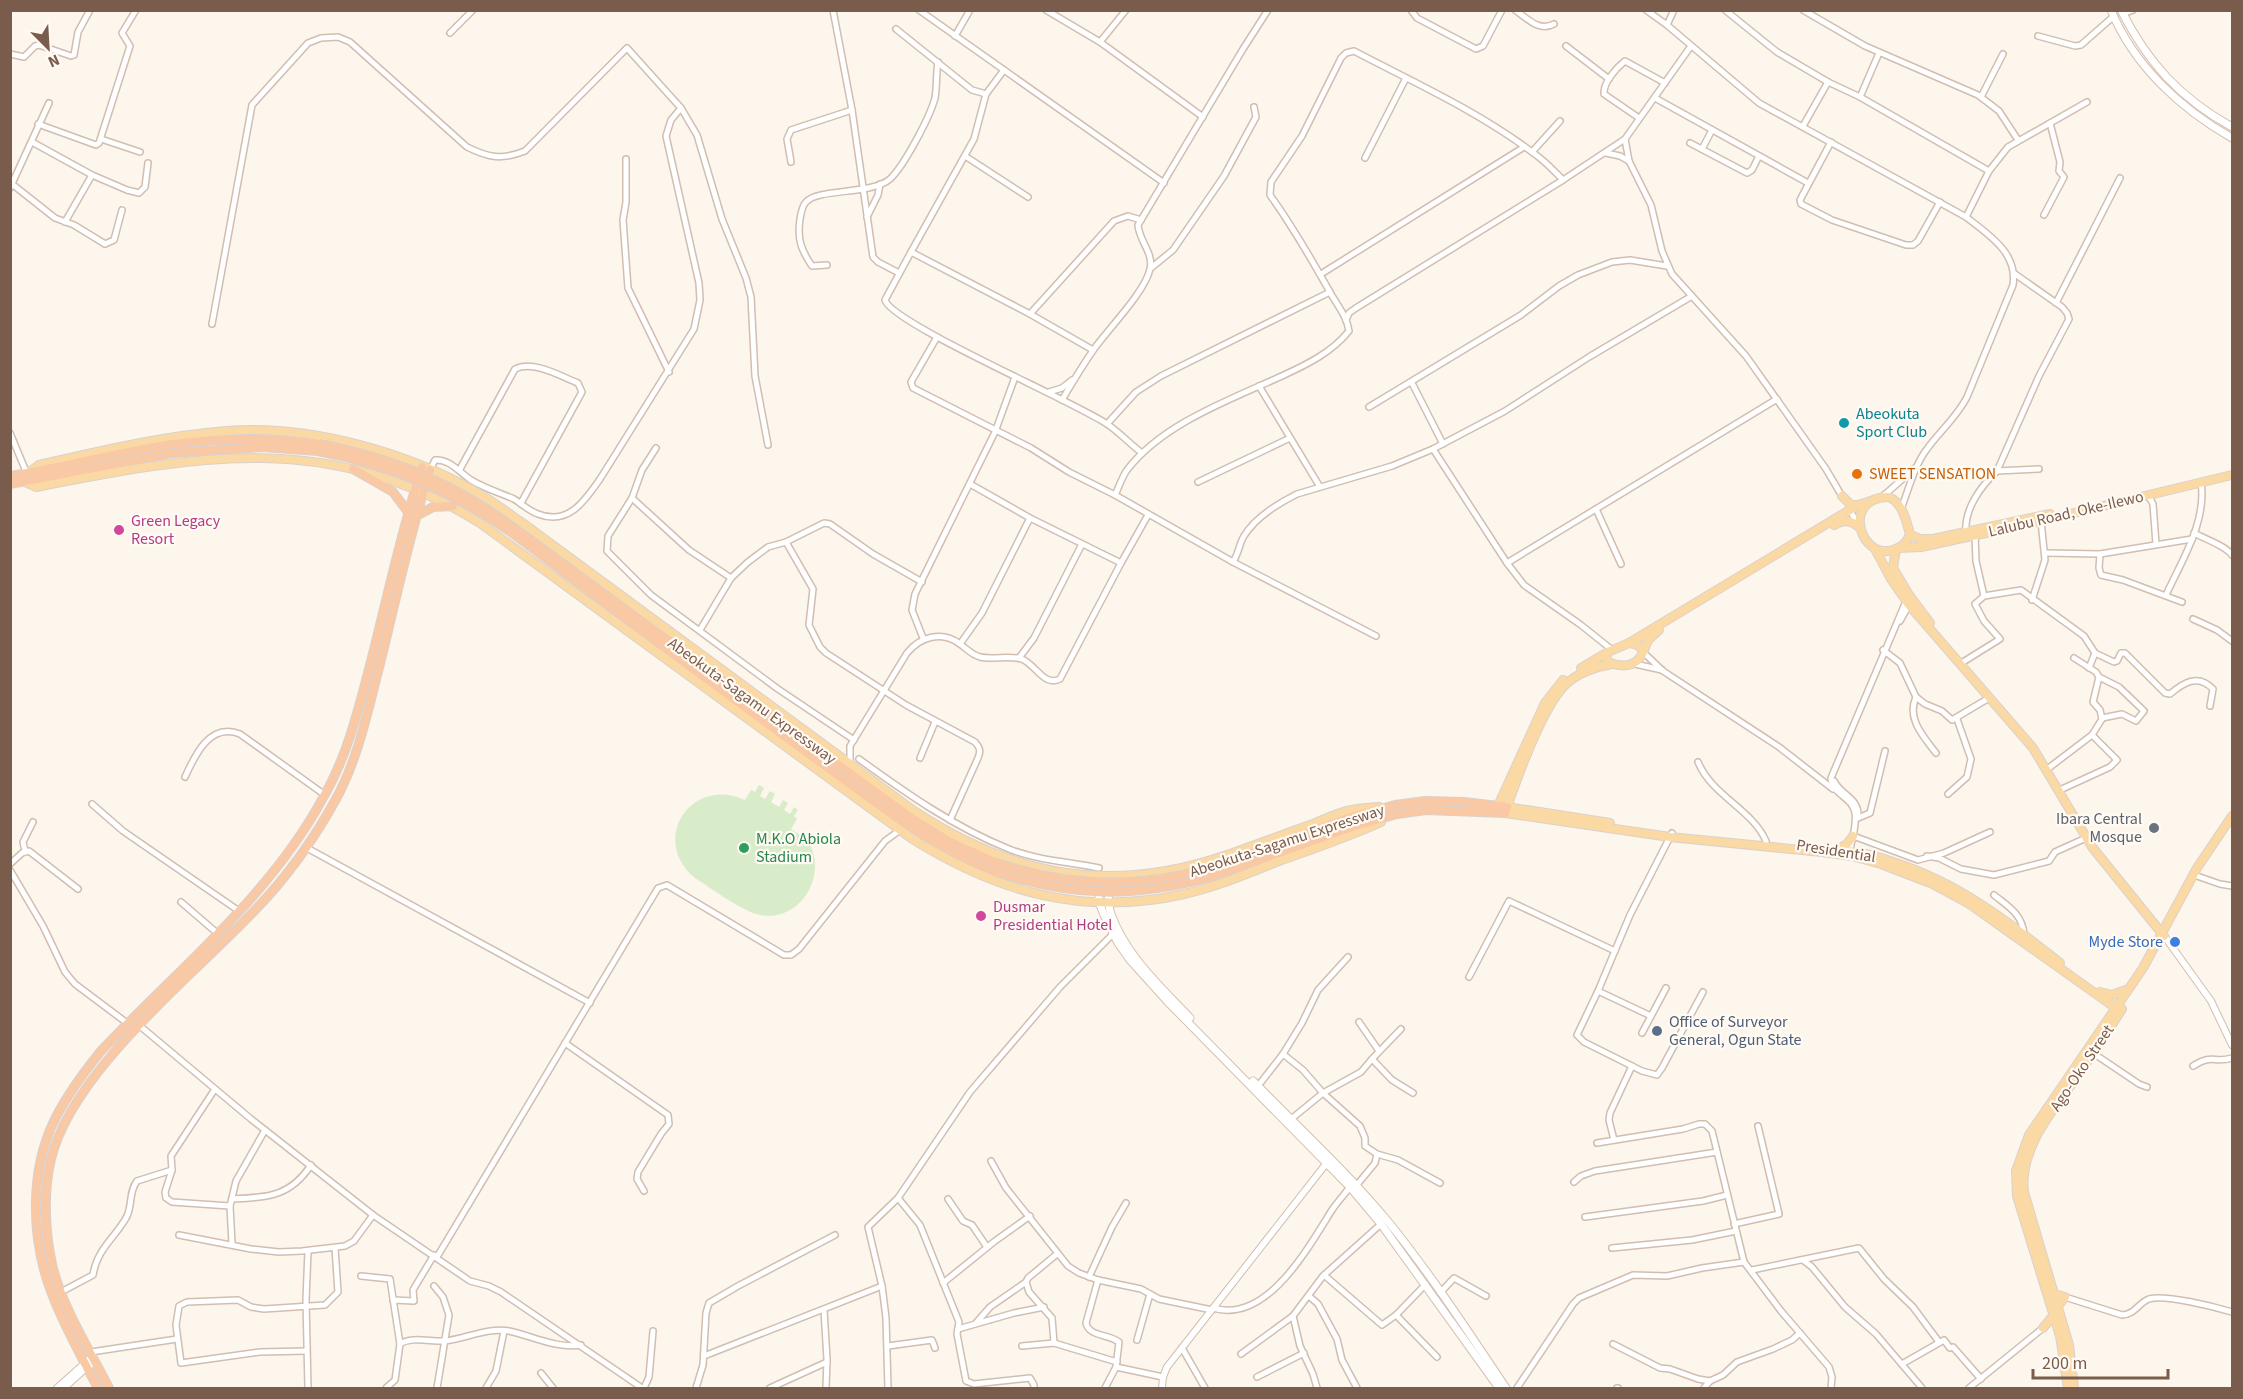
<svg xmlns="http://www.w3.org/2000/svg" width="2243" height="1399" viewBox="0 0 2243 1399" font-family="'Source Sans 3',sans-serif">
	<rect width="100%" height="100%" fill="#fdf6ec"/>
	<path fill="#d8ecc9" d="M759 785 764 788 760 796 765 799 770 791 775 794 771 802 779 807 783 800 788 803 784 810 790 814 794 807 798 810 794 816 797 819 791 829C800 835 810 841 813 852 823 885 795 922 760 915 743 912 711 888 695 878 649 840 691 775 745 800L751 790 755 792Z"/>
	<g fill="none" stroke-linecap="round" stroke-linejoin="round">
		<defs>
			<g id="minor">
				<path d="M833 10 852 110 873 257 878 262 899 273"/>
				<path d="M919 10 1164 183"/>
				<path d="M1046 10 1100 42 1203 117"/>
				<path d="M1411 10 1417 18 1476 49 1483 46 1502 10"/>
				<path d="M1515 10C1528 19 1539 32 1554 24"/>
				<path d="M1646 10 1667 25 1759 103 1966 217C1989 235 2018 253 2013 285L1967 397C1957 417 1940 431 1927 449 1914 466 1909 489 1901 509"/>
				<path d="M1725 10 1777 52 1828 82 1860 97 1989 171"/>
				<path d="M1803 10 1865 46 1978 95 1999 111 2018 140"/>
				<path d="M2123 14 2133 10"/>
				<path d="M1667 25 1674 10"/>
				<path d="M896 29 962 82 972 90 986 94"/>
				<path d="M450 33 473 10"/>
				<path d="M955 36 970 10"/>
				<path d="M2038 36 2075 46 2081 45 2114 16"/>
				<path d="M1100 42 1126 10"/>
				<path d="M1566 46 1609 79"/>
				<path d="M10 54 24 57 35 46 39 45 71 56 74 55 78 32 90 10"/>
				<path d="M1860 97 1879 53"/>
				<path d="M1981 97 2003 54"/>
				<path d="M1655 98 1808 183"/>
				<path d="M681 108 697 135 722 219 746 278 751 297 755 376 768 445"/>
				<path d="M1639 118 1604 94C1603 83 1616 68 1625 61L1665 83"/>
				<path d="M38 124 96 145 99 143 130 46 122 33 136 10"/>
				<path d="M1803 126 1828 82"/>
				<path d="M101 139 140 152"/>
				<path d="M1625 139 1629 161 1651 205 1662 251 1672 274 1746 356 1826 469 1843 498"/>
				<path d="M32 142 92 175"/>
				<path d="M1831 142 1800 200 1801 204 1832 220 1906 245H1913L1918 241 1940 202"/>
				<path d="M1690 143 1747 173 1752 170 1759 156"/>
				<path d="M1702 149 1712 130"/>
				<path d="M1532 152 1560 121"/>
				<path d="M1606 153 1620 156 1629 161"/>
				<path d="M965 156 1028 197"/>
				<path d="M1365 158 1406 78"/>
				<path d="M626 159V202L623 220 628 288 669 372"/>
				<path d="M791 162 787 139 791 130 852 110"/>
				<path d="M12 184 55 218 74 225 105 244 114 240 122 210"/>
				<path d="M10 188 49 103"/>
				<path d="M2044 215 2064 177 2059 171 2060 162 2050 123"/>
				<path d="M867 217 878 195 880 184"/>
				<path d="M1966 217 1989 171 2008 147 2087 102"/>
				<path d="M65 222 92 175 127 190 139 193 145 187 148 163"/>
				<path d="M911 252 974 139 986 94 1004 70"/>
				<path d="M827 265 812 266C801 250 797 239 800 219 801 213 802 206 806 202 818 188 872 195 890 179 904 166 930 117 935 98 937 87 936 74 938 62"/>
				<path d="M1151 268 1173 250 1224 176 1256 117 1254 107"/>
				<path d="M1321 274 1524 147"/>
				<path d="M2056 303 2120 178"/>
				<path d="M1030 314 1114 221 1128 216 1141 220"/>
				<path d="M1346 320 1349 313 1356 308 1563 180 1625 139 1691 46"/>
				<path d="M212 324 252 105 308 43 321 38 338 37 350 42 467 147C489 158 502 160 525 151L627 48 681 108 671 120 666 136 699 283 700 300 694 329 600 479C585 501 568 526 538 514 529 511 522 504 514 499 500 493 484 488 471 480 459 472 450 459 435 460L430 470"/>
				<path d="M937 337 911 382 913 388 1031 448 1069 472 1115 495 1233 562C1239 553 1239 544 1244 536 1255 518 1279 503 1297 494L1392 466 1433 449 1505 411 1589 357 1692 296"/>
				<path d="M1093 350 1030 314 911 252 885 300C891 323 1075 402 1107 424 1119 432 1130 444 1142 453"/>
				<path d="M1412 383 1443 444"/>
				<path d="M1259 386 1320 487"/>
				<path d="M1049 392 1062 388 1072 380"/>
				<path d="M1062 400C1072 383 1083 365 1094 349 1109 328 1145 292 1150 269 1154 253 1139 241 1138 225L1243 49 1268 10"/>
				<path d="M1369 407 1521 315 1559 286 1578 275 1612 262 1630 260 1667 266"/>
				<path d="M1107 424 1136 392 1161 376 1330 292"/>
				<path d="M10 433 25 469 29 473"/>
				<path d="M656 448 642 470 632 498 608 536 607 551 651 595 778 689 854 740"/>
				<path d="M1433 449 1507 563 1524 585 1581 625 1611 649"/>
				<path d="M460 469 515 369C534 360 560 376 578 383L582 392 521 503"/>
				<path d="M1997 471 2039 469"/>
				<path d="M1198 482 1290 438"/>
				<path d="M970 484 1030 518 1121 563"/>
				<path d="M1115 495C1119 487 1122 477 1127 470 1163 423 1232 399 1284 375 1308 364 1332 352 1349 331 1347 317 1338 306 1331 294 1312 260 1293 227 1270 195L1271 182 1302 136 1341 58 1346 53 1354 51C1415 83 1480 112 1536 155 1546 162 1554 171 1563 180"/>
				<path d="M2148 495 2153 504 2156 544"/>
				<path d="M1882 497 1915 468"/>
				<path d="M632 498 689 550 731 578"/>
				<path d="M1596 509 1621 564"/>
				<path d="M1849 509 1858 524"/>
				<path d="M1966 532C1964 509 1981 486 1997 471L2039 376 2069 319 2067 313 2062 307 2015 274"/>
				<path d="M2194 533C2205 539 2226 546 2232 555"/>
				<path d="M1975 535 1976 561 1984 596"/>
				<path d="M786 542 813 589 809 625 820 647 826 653 906 705 975 742C980 748 981 751 978 758L950 820"/>
				<path d="M2046 553 2100 554 2192 539"/>
				<path d="M2100 554 2099 568 2101 575 2123 580 2182 602"/>
				<path d="M1233 562 1376 636"/>
				<path d="M1507 563 1777 399"/>
				<path d="M2166 595C2182 560 2207 522 2201 482"/>
				<path d="M2032 600 2045 560 2041 521"/>
				<path d="M2193 619 2217 630 2232 641"/>
				<path d="M1900 621 1910 603"/>
				<path d="M700 630 731 578 748 562 768 547 786 542 824 523 830 524 873 554 922 582"/>
				<path d="M923 638 912 610 915 594 995 432 1015 377"/>
				<path d="M960 644 982 613 1030 518"/>
				<path d="M1883 650 1900 663 1916 697 1925 704 1942 711 1952 720 1989 698"/>
				<path d="M1643 652 1663 671 1779 747 1833 789"/>
				<path d="M1019 658 1034 638 1082 544"/>
				<path d="M1963 662 2000 639 1984 621 1975 604 1984 596 2021 590 2084 636 2095 653 2114 662 2117 661 2121 653H2125L2165 693 2170 694C2183 683 2198 673 2213 689L2210 706"/>
				<path d="M1635 664 1662 670"/>
				<path d="M2089 668 2095 653"/>
				<path d="M2099 677 2119 687 2144 711 2136 721 2122 714 2102 718"/>
				<path d="M1916 697C1906 719 1924 737 1936 753"/>
				<path d="M920 758 935 722"/>
				<path d="M859 759C906 793 954 827 1009 849 1036 860 1070 862 1099 868"/>
				<path d="M1698 762C1712 796 1752 809 1766 841"/>
				<path d="M850 764V746L907 653C920 637 942 630 960 644 967 649 972 655 980 657 993 660 1009 655 1022 659 1036 665 1044 687 1060 679L1121 563 1148 515"/>
				<path d="M2050 767 2092 735 2102 719 2100 710 2093 702 2099 677 2096 672 2074 658"/>
				<path d="M185 777C195 755 210 722 240 734L325 795"/>
				<path d="M1834 781C1841 795 1859 798 1858 816"/>
				<path d="M2062 789 2110 767 2117 760 2092 735"/>
				<path d="M1948 794 1967 777 1971 759 1957 719"/>
				<path d="M92 804 123 831 239 911"/>
				<path d="M1858 818 1870 813 1885 751"/>
				<path d="M1672 833 1630 915 1598 991 1577 1035 1584 1042 1642 1071 1657 1075 1662 1068 1703 992"/>
				<path d="M1856 837 1918 860 1944 853 1990 832"/>
				<path d="M307 848 590 1003"/>
				<path d="M25 851 23 842 33 822"/>
				<path d="M1849 852C1852 841 1857 825 1855 813 1853 797 1832 795 1831 778L1907 599"/>
				<path d="M1927 856 1939 858 1961 869 1994 875 2049 861 2055 852 2086 838"/>
				<path d="M10 864 22 853 29 851 78 889"/>
				<path d="M10 870 43 926 65 972 75 984 127 1023"/>
				<path d="M2197 876 2220 884 2232 886"/>
				<path d="M1994 895C2009 907 2022 914 2024 934"/>
				<path d="M181 902 217 933"/>
				<path d="M1469 977 1509 901 1615 951"/>
				<path d="M1598 991 1651 1016"/>
				<path d="M1359 1022 1379 1051"/>
				<path d="M140 1026 251 1119 373 1215 470 1281 489 1286 501 1292 642 1388"/>
				<path d="M1642 1033 1666 988"/>
				<path d="M565 1043 668 1115 669 1124 661 1134 638 1172 637 1179 644 1191"/>
				<path d="M2093 1053 2139 1084 2147 1087"/>
				<path d="M1283 1054 1303 1070 1323 1093 1360 1126 1365 1138V1146L1377 1154 1375 1163 1356 1186"/>
				<path d="M1372 1059 1401 1029"/>
				<path d="M2193 1066C2214 1053 2213 1064 2232 1058"/>
				<path d="M1258 1086 1283 1054 1302 1023 1318 990 1348 957"/>
				<path d="M215 1089 171 1156 172 1170 165 1192 166 1198 172 1202 230 1206"/>
				<path d="M1290 1120 1323 1093 1361 1072 1372 1059 1392 1080 1413 1093"/>
				<path d="M1614 1140 1609 1120 1610 1113 1632 1066"/>
				<path d="M1597 1143 1683 1129 1699 1124H1705L1712 1131 1744 1262 1781 1311 1829 1367 1832 1377 1831 1388"/>
				<path d="M1377 1154 1398 1160 1440 1183"/>
				<path d="M991 1161 1006 1188 1068 1266 1079 1273 1098 1280 1141 1289 1159 1299 1212 1310"/>
				<path d="M1574 1182 1581 1176 1595 1171 1717 1152"/>
				<path d="M898 1198 920 1225 959 1322 957 1334 966 1381 974 1384 1030 1378 1034 1385V1388"/>
				<path d="M232 1199C268 1197 290 1197 311 1165"/>
				<path d="M948 1199 963 1221 972 1225 987 1247"/>
				<path d="M1585 1217 1703 1201 1727 1195"/>
				<path d="M1734 1224 1779 1214 1758 1126"/>
				<path d="M179 1235 251 1249 279 1252 302 1251 345 1246 354 1241 373 1215"/>
				<path d="M232 1244 230 1206 236 1181 265 1130"/>
				<path d="M1612 1248 1692 1240 1736 1231"/>
				<path d="M308 1251 306 1300 308 1388"/>
				<path d="M437 1257 658 888 667 885 784 955H791L799 949 885 841 900 830"/>
				<path d="M1803 1260 1812 1267 1845 1307 1876 1334 1922 1388"/>
				<path d="M1752 1270 1859 1248 1884 1279 1913 1307 1939 1342"/>
				<path d="M1324 1275 1382 1325 1396 1315 1426 1284"/>
				<path d="M361 1276 390 1279 400 1344"/>
				<path d="M1089 1277 1112 1227 1126 1203"/>
				<path d="M1098 1280 1086 1323C1089 1337 1109 1334 1119 1342L1116 1367"/>
				<path d="M943 1283 995 1241 1030 1216"/>
				<path d="M434 1286 443 1297 449 1315 437 1388"/>
				<path d="M61 1292 93 1275C97 1249 114 1239 126 1218 133 1206 128 1193 137 1181L172 1170"/>
				<path d="M1440 1293 1454 1278 1486 1296"/>
				<path d="M1309 1296 1318 1304 1337 1339 1342 1360 1357 1388"/>
				<path d="M2065 1297 2122 1315C2136 1314 2138 1303 2149 1299 2165 1294 2215 1307 2232 1312"/>
				<path d="M393 1300 414 1301 413 1290 434 1255"/>
				<path d="M1213 1308C1267 1324 1308 1248 1332 1210 1338 1201 1346 1193 1352 1184"/>
				<path d="M824 1310 827 1359 826 1388"/>
				<path d="M1396 1315 1437 1357"/>
				<path d="M1293 1316 1300 1346 1313 1374 1317 1388"/>
				<path d="M976 1323 990 1307 1026 1282"/>
				<path d="M958 1329 1014 1313 1044 1307"/>
				<path d="M1137 1340 1150 1294"/>
				<path d="M1054 1343 1052 1318 1029 1292 1026 1282 1028 1278 1057 1254"/>
				<path d="M1613 1344 1660 1368 1670 1369 1698 1379 1710 1381 1723 1375 1737 1362 1773 1349 1792 1340 1800 1333"/>
				<path d="M888 1346 932 1340 935 1348"/>
				<path d="M1022 1346 1054 1343 1117 1362"/>
				<path d="M1182 1348 1205 1388"/>
				<path d="M306 1351 260 1352 181 1363 176 1325 179 1306 187 1302 238 1300 251 1307 264 1309 325 1305 338 1292 335 1248"/>
				<path d="M91 1352 177 1339"/>
				<path d="M1241 1354 1293 1316 1323 1276 1381 1224"/>
				<path d="M704 1356 882 1286"/>
				<path d="M1902 1364 1944 1340 1950 1348 1953 1347 1981 1379"/>
				<path d="M541 1373 553 1388"/>
				<path d="M1257 1377 1304 1353"/>
				<path d="M386 1388 395 1380 400 1344C411 1336 431 1342 445 1341 465 1339 488 1327 509 1331 532 1336 557 1349 581 1345"/>
				<path d="M486 1388 496 1371 504 1331"/>
				<path d="M644 1388 649 1377 653 1331"/>
				<path d="M696 1388 703 1365 706 1313 709 1303 738 1286 835 1235"/>
				<path d="M770 1388 827 1362"/>
				<path d="M888 1388 886 1318 882 1286 868 1227 898 1198 970 1092 1060 987 1113 934"/>
				<path d="M1105 1388 1116 1367 1163 1377"/>
				<path d="M1517 1388 1573 1304 1579 1298 1633 1275 1667 1276 1702 1268 1744 1262"/>
				<path d="M1617 1388H1618"/>
				<path d="M1704 1388 1710 1381"/>
				<path d="M1969 1388 2043 1328"/>
			</g>
			<g id="tertiary">
				<path d="M2165 937 2211 1001 2232 1045"/>
				<path d="M57 1388 93 1356"/>
				<path d="M64 1388 87 1367 96 1362"/>
				<path d="M1162 1388 1163 1377 1167 1367 1329 1160"/>
			</g>
			<g id="secondary">
				<path d="M2111 10C2134 66 2181 109 2232 138"/>
				<path d="M2121 10C2148 63 2180 98 2232 127"/>
				<path d="M1109 877C1108 889 1107 903 1111 914 1126 956 1161 987 1190 1018"/>
				<path d="M1099 888V902L1104 915 1118 943 1130 960 1167 1001 1350 1187 1381 1224 1499 1388"/>
				<path d="M1253 1081C1299 1128 1348 1173 1390 1224 1432 1276 1469 1333 1506 1388"/>
			</g>
			<g id="primary">
				<path d="M30 472 39 465C101 451 163 436 226 431 309 424 412 453 483 496 497 504 510 515 524 524L914 811C1015 877 1111 895 1227 855 1256 845 1284 834 1313 824 1325 819 1339 812 1352 810 1360 808 1370 808 1379 807"/>
				<path d="M25 482 36 487C199 455 330 430 480 523L911 838C997 892 1083 917 1184 894 1217 887 1248 873 1279 861 1313 849 1348 837 1381 822"/>
				<path d="M1842 496 1851 505H1858"/>
				<path d="M1888 497C1902 501 1907 522 1910 535 1907 542 1901 548 1893 550 1860 560 1841 498 1888 497Z"/>
				<path d="M1834 525C1845 519 1851 520 1860 528"/>
				<path d="M1910 535 1920 539H1933L2050 514"/>
				<path d="M1898 548 1921 547 2041 521 2232 475"/>
				<path d="M1875 549 1891 579 1909 605 2033 748 2092 847 2164 936"/>
				<path d="M1896 549 1893 568 1909 595 1930 623"/>
				<path d="M1629 643 1858 505 1871 501"/>
				<path d="M1629 643C1636 644 1641 645 1643 652 1637 667 1622 668 1608 662L1606 656 1608 652Z"/>
				<path d="M1643 652 1648 640 1659 630"/>
				<path d="M1612 664C1595 667 1579 672 1566 684 1542 706 1516 781 1505 813L1670 837 1822 852 1852 856 1881 864 1933 884 1968 903 2120 1011"/>
				<path d="M1581 668 1608 652"/>
				<path d="M1507 807 1610 823"/>
				<path d="M1496 810 1545 703 1563 680"/>
				<path d="M1838 849 1847 844 1853 836"/>
				<path d="M1848 851C1863 852 1879 857 1893 862 1957 882 2009 922 2060 963"/>
				<path d="M2100 992 2112 995 2126 990"/>
				<path d="M2054 1294 2065 1297 2058 1306"/>
				<path d="M2043 1328 2053 1316"/>
				<path d="M2068 1388 2060 1336 2017 1196 2016 1171 2029 1135 2143 968 2197 868 2232 816"/>
				<path d="M2074 1388 2069 1345 2024 1192C2019 1147 2054 1109 2079 1074 2094 1052 2108 1031 2122 1009"/>
			</g>
			<g id="trunk">
				<path d="M353 469 393 492 408 512"/>
				<path d="M10 476C65 467 118 452 173 444 222 438 270 438 319 444"/>
				<path d="M10 484 171 453 263 447 317 451"/>
				<path d="M416 516 433 507 453 506"/>
				<path d="M518 531 910 817 950 842 997 863"/>
				<path d="M515 535C613 609 711 683 810 755 869 797 926 845 994 871"/>
				<path d="M1207 869 1351 817 1395 805 1425 801 1464 802 1507 807"/>
				<path d="M1211 877 1355 826 1397 814 1426 810 1505 813"/>
				<path d="M98 1388C82 1358 64 1326 52 1294 31 1240 29 1171 55 1119 67 1095 84 1072 101 1051 178 969 270 897 324 796 346 758 357 715 368 673 386 604 400 535 422 467"/>
				<path d="M109 1388C90 1351 61 1305 52 1264 45 1232 43 1192 51 1159 72 1071 194 975 256 909 288 876 314 839 336 799 359 757 368 709 380 664 396 599 410 533 430 470"/>
			</g>
		</defs>
		<use href="#minor" stroke="#d1beb0" stroke-width="8"/>
		<use href="#tertiary" stroke="#d1beb0" stroke-width="8"/>
		<use href="#secondary" stroke="#d6c0b0" stroke-width="9"/>
		<use href="#primary" stroke="#dad1cd" stroke-width="10"/>
		<use href="#trunk" stroke="#dad1cd" stroke-width="10"/>
		<use href="#minor" stroke="#fff" stroke-width="5"/>
		<use href="#tertiary" stroke="#fff" stroke-width="6"/>
		<use href="#secondary" stroke="#fff" stroke-width="7"/>
		<use href="#primary" stroke="#fbd9a5" stroke-width="8"/>
		<use href="#trunk" stroke="#f9c8a4" stroke-width="8"/>
		<defs>
			<g id="trunk-bridge">
				<path d="M319 444C397 459 454 484 518 531"/>
				<path d="M317 451C393 465 452 490 515 535"/>
				<path d="M997 863C1067 887 1136 889 1207 869"/>
				<path d="M994 871C1071 897 1133 898 1211 877"/>
			</g>
		</defs>
		<use href="#trunk-bridge" stroke="#dad1cd" stroke-width="10" stroke-linecap="butt"/>
		<use href="#trunk-bridge" stroke="#f9c8a4" stroke-width="8"/>
	</g>
	<circle fill="#0f9aa8" stroke="#fffaf3" stroke-width="2" cx="1844" cy="423" r="6"/>
	<circle fill="#e8710a" stroke="#fffaf3" stroke-width="2" cx="1857" cy="474" r="6"/>
	<g fill="#d1479c" stroke="#fffaf3" stroke-width="2">
		<circle cx="119" cy="530" r="6"/>
		<circle cx="981" cy="916" r="6"/>
	</g>
	<circle fill="#6b7280" stroke="#fffaf3" stroke-width="2" cx="2154" cy="828" r="6"/>
	<circle fill="#2e9e5b" stroke="#fffaf3" stroke-width="2" cx="744" cy="848" r="6"/>
	<circle fill="#3f7fe0" stroke="#fffaf3" stroke-width="2" cx="2175" cy="942" r="6"/>
	<circle fill="#5c6f8a" stroke="#fffaf3" stroke-width="2" cx="1657" cy="1031" r="6"/>
	<g text-anchor="middle" dominant-baseline="central" stroke-width="4.5" stroke-linejoin="round" paint-order="stroke">
		<g font-size="16" fill="#0d838f" stroke="#fffaf3" text-anchor="start">
			<text x="1856" y="414">Abeokuta<tspan x="1856" dy="18">Sport Club</tspan></text>
		</g>
		<g font-size="16" fill="#c56008" stroke="#fffaf3" text-anchor="start">
			<text x="1869" y="474">SWEET SENSATION</text>
		</g>
		<g font-size="16" fill="#7a5c4d" stroke="#fffaf3">
			<text transform="translate(2066 514) rotate(-13)">Lalubu Road, Oke-Ilewo</text>
			<text transform="translate(752 701) rotate(36)">Abeokuta-Sagamu Expressway</text>
			<text transform="translate(1287 841) rotate(-18)">Abeokuta-Sagamu Expressway</text>
			<text transform="translate(1836 851) rotate(9)">Presidential</text>
			<text transform="translate(2082 1068) rotate(-56)">Ago-Oko Street</text>
		</g>
		<g font-size="16" fill="#b23c85" stroke="#fffaf3" text-anchor="start">
			<text x="131" y="521">Green Legacy<tspan x="131" dy="18">Resort</tspan></text>
			<text x="993" y="907">Dusmar<tspan x="993" dy="18">Presidential Hotel</tspan></text>
		</g>
		<g font-size="16" fill="#5b616d" stroke="#fffaf3" text-anchor="end">
			<text x="2142" y="819">Ibara Central<tspan x="2142" dy="18">Mosque</tspan></text>
		</g>
		<g font-size="16" fill="#27864d" stroke="#fffaf3" text-anchor="start">
			<text x="756" y="839">M.K.O Abiola<tspan x="756" dy="18">Stadium</tspan></text>
		</g>
		<g font-size="16" fill="#366cbe" stroke="#fffaf3" text-anchor="end">
			<text x="2163" y="942">Myde Store</text>
		</g>
		<g font-size="16" fill="#4e5e75" stroke="#fffaf3" text-anchor="start">
			<text x="1669" y="1022">Office of Surveyor<tspan x="1669" dy="18">General, Ogun State</tspan></text>
		</g>
	</g>
	<rect width="2243" height="1399" fill="none" stroke="#7a5c4d" stroke-width="24"/>
	<g transform="translate(48 48) rotate(156)" stroke="#fffaf3" stroke-width="4.5" paint-order="stroke">
	<path d="M0-4.5L10 22L0 15L-10 22Z" fill="#7a5c4d"/>
	<text y="-9" font-size="16" font-weight="bold" text-anchor="middle" fill="#7a5c4d">N</text>
	</g>
	<path d="M2033 1369v9h135v-9" fill="none" stroke="#7a5c4d" stroke-width="3"/>
	<text x="2042" y="1369" font-size="18" fill="#7a5c4d" stroke="#fffaf3" stroke-width="4.5" paint-order="stroke">200 m</text>
</svg>
